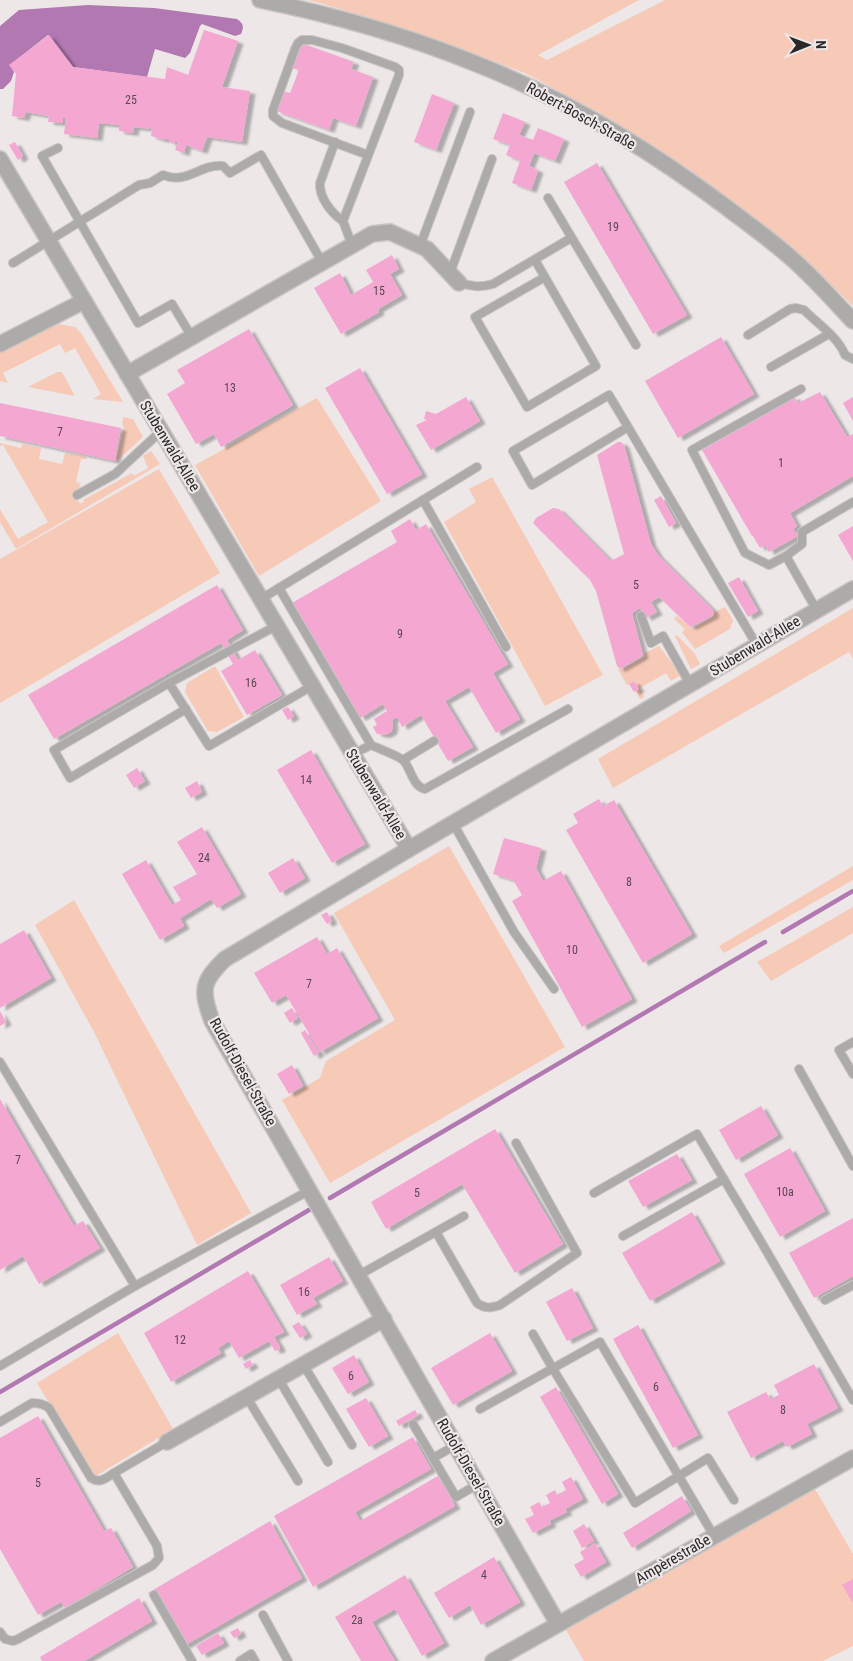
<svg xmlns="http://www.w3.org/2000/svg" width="853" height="1661" viewBox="0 0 853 1661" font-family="'Roboto Condensed',sans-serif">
	<defs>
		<filter id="shadow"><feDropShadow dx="5.5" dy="3" stdDeviation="1" flood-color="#0004"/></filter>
	</defs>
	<rect width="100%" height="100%" fill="#ede7e8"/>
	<g fill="#f7c9b7">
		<path d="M307 0H639L538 55 547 60 665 0H853V306L821 275 692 171 596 111 525 73 402 28 320 3Z"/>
		<path d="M58 324 75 327 81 333 123 402 93 399 101 394 75 348 65 353 60 344 3 373 8 383 0 381V353Z"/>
		<path d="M57 372H62L75 396 28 387Z"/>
		<path d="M317 398 381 501 259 576 195 465Z"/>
		<path d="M123 417 133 419 143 437 118 460 116 459 124 427 122 425Z"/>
		<path d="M0 443 21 448 23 444 41 448 39 459 62 464 65 453 87 457 86 459H81L76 482 81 484 79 488 73 493 80 504 84 502 83 500 132 473 134 476 148 468 143 456 151 451 160 464 16 549 0 522V509L18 539 48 522 3 445 0 446Z"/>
		<path d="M159 469 220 573 0 703V559Z"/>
		<path d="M492 477 603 675 545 706 444 522 476 502 469 489Z"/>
		<path d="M725 607 733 620 730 629 695 649 682 632 685 629 674 619 677 616 691 628H694L713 617 715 612Z"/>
		<path d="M853 608V659L849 652 613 788 598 759Z"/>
		<path d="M677 635 695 654 700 664 691 669 675 636Z"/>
		<path d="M659 646 681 675 671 681 666 673 640 688 644 697 640 699 636 691 634 681 627 685 618 669H623L644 657 645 653Z"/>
		<path d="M215 666 244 717 217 732 208 731 185 692 187 683Z"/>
		<path d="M449 846 565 1047 330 1183 282 1100 320 1078 326 1061 395 1020 334 913Z"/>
		<path d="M853 866V880L724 953 719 946Z"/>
		<path d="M74 900 251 1213 197 1245 94 1032 35 925Z"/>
		<path d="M853 907V933L771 981 757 962Z"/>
		<path d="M118 1333 173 1429 94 1477 37 1383Z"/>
		<path d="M815 1489 853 1554V1646L823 1661H584L566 1630Z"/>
	</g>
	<path fill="#b178b1" d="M88 5 154 8 237 19C244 24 244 27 241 34L235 36 202 24 200 26 190 53 185 58 155 49 147 77 73 67 48 35 10 65 14 72 11 81 3 89H0V26L19 10Z"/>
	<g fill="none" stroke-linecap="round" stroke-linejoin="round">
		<g stroke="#b178b1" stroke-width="4.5">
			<path d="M783 932 853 891"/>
			<path d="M330 1198 765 942"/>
			<path d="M0 1392 309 1210"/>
		</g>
	</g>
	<g fill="#f4a7d1" filter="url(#shadow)">
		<path d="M204 30 238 41 222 87 250 91 242 142 207 137 202 151 186 145 184 153 175 150 178 142H175L174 144 169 142V140L165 138 164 140 151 136 152 129 134 127 133 133 119 131V125L99 123 97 138 64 134 66 118H63V123L48 122 49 116 26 112 24 118 12 116 16 74 9 65 49 35 73 67 165 79 167 67 188 75Z"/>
		<path d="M301 43 354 62 351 69 373 77 356 126 333 118 329 130 276 111 283 91 290 93 299 70 292 68Z"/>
		<path d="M432 94 454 103 436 150 414 142Z"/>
		<path d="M503 113 525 122 519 135 533 140 538 128 564 139 555 161 534 153 529 166 538 170 531 190 512 183 520 161 506 155 510 145 493 139Z"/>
		<path d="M15 142 23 156 18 160 9 145Z"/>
		<path d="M597 163 687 315 653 334 564 182Z"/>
		<path d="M392 255 399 269 390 274 402 295 378 309 379 312 341 334 314 288 340 273 351 295 373 282 366 270Z"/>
		<path d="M249 329 293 405 221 447 214 434 196 444 167 394 185 383 177 370Z"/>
		<path d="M721 337 754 394 678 438 645 381Z"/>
		<path d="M360 368 422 474 387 494 325 388Z"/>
		<path d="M820 392 847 437 853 434V476L790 513 797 526 793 529 798 536 769 552 765 545 760 548 753 536H752L702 450 794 396 798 403Z"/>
		<path d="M466 397 480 421 431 450 416 425 427 420 424 419 426 411 436 414Z"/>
		<path d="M853 397V421L843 403Z"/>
		<path d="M0 403 121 428 115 461 0 436Z"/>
		<path d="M618 442H621L624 445 651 544 658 555 712 609 714 614 712 616 691 627 688 625 659 597 651 602 657 612 646 618 640 608 632 613 643 655 641 657 620 669 617 666 596 591 590 580 533 523 536 518 553 508 559 509 611 561 624 554 597 455Z"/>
		<path d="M661 496 676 523 669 527 654 500Z"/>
		<path d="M410 519 416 530 426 524 508 664 493 673 520 719 496 733 469 687 445 701 473 747 448 761 421 715 402 727 397 717 392 720 393 727 391 732 385 735 377 734 373 727 377 725 374 719 387 711 383 704 360 718 292 603 397 542 391 531Z"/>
		<path d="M853 526V561L838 535Z"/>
		<path d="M739 577 758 611 748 617 728 583Z"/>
		<path d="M217 585 243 630 227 640 238 660 255 650 282 695 247 715 221 671 233 664 221 643 54 739 28 695Z"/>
		<path d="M634 681 639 689 634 692 629 684Z"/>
		<path d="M288 707 294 716 288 720 282 710Z"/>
		<path d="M311 750 365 844 332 863 277 770Z"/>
		<path d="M137 768 145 781 134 788 126 775Z"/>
		<path d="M197 781 202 792 191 798 185 788Z"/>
		<path d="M599 799 603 806 614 800 692 934 643 963 566 830 578 823 573 814Z"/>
		<path d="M202 827 241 894 217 908 211 899 180 918 184 926 160 940 122 874 146 860 172 905 181 900 173 887 197 874 177 842Z"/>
		<path d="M504 838 541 848 536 868 543 881 561 871 632 999 582 1027 512 901 522 895 513 880 493 874Z"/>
		<path d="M293 858 305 878 280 893 268 873Z"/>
		<path d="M327 912 332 921 327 924 321 915Z"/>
		<path d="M24 930 51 978 0 1008V944Z"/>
		<path d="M317 937 327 954 337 948 378 1018 320 1052 286 995 272 1003 254 973Z"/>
		<path d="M292 1008 298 1018 290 1023 284 1013Z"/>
		<path d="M0 1011 6 1022 0 1026Z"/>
		<path d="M305 1030 319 1053 314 1056 301 1033Z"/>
		<path d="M292 1065 303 1086 289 1094 277 1074Z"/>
		<path d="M0 1099 74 1226 83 1221 100 1248 39 1284 23 1256 0 1270Z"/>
		<path d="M761 1106 778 1135 736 1160 719 1130Z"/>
		<path d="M495 1129 563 1244 515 1273 462 1184 386 1229 371 1202Z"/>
		<path d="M790 1148 825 1211 780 1237 744 1174Z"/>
		<path d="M677 1154 692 1180 643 1207 628 1181Z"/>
		<path d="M692 1212 720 1261 650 1301 622 1253Z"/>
		<path d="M853 1218V1276L814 1298 789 1253Z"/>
		<path d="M329 1257 343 1281 313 1298 317 1304 297 1315 280 1285Z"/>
		<path d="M248 1271 284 1332 274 1337 280 1347V1349L275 1351 269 1341 239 1358 229 1341 218 1348 221 1353 171 1382 144 1333Z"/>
		<path d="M572 1288 593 1328 567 1341 546 1302Z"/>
		<path d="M299 1322 307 1334 300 1338 292 1326Z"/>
		<path d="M638 1325 698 1435 673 1448 613 1339Z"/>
		<path d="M490 1333 512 1371 453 1405 431 1368Z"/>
		<path d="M354 1355 369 1382 348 1394 332 1368Z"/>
		<path d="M250 1360 253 1365 246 1369 243 1364Z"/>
		<path d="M814 1364 838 1408 807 1424 812 1434 787 1447 783 1441 751 1458 727 1412 766 1392 770 1399 779 1395 774 1385Z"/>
		<path d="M556 1387 618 1494 602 1504 540 1397Z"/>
		<path d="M366 1398 388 1436 369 1447 346 1409Z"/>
		<path d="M415 1410 418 1415 399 1426 396 1421Z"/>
		<path d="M38 1416 104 1531 111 1528 133 1567 65 1608 61 1602 38 1615 0 1549V1438Z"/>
		<path d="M413 1437 431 1469 355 1512 360 1521 438 1476 455 1506 313 1587 274 1516Z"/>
		<path d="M571 1477 583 1499 565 1509 567 1512 549 1521 551 1524 533 1533 525 1519 534 1515 530 1507 539 1502 542 1507 550 1503 546 1495 555 1490 557 1495 566 1490 562 1482Z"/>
		<path d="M682 1496 691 1511 632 1548 623 1533Z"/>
		<path d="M270 1521 302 1578 180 1648 148 1593Z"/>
		<path d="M584 1524 594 1541 582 1548 573 1531Z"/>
		<path d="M595 1543 606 1562 581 1577 574 1565 584 1559 580 1552Z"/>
		<path d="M494 1557 520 1602 481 1625 470 1605 449 1618 434 1593Z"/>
		<path d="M405 1575 444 1643 422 1656 395 1609 372 1622 395 1661H361L335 1617Z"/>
		<path d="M853 1579V1603L842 1585Z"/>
		<path d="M139 1598 152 1621 84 1661H42L40 1657Z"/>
		<path d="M238 1628 241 1634 234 1638 230 1632Z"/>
		<path d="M218 1633 224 1643 202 1655 196 1646Z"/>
	</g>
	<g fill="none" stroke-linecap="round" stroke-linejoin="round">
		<defs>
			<g id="service">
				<path d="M335 142 320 183C319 197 331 213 343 221"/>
				<path d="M58 148 42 156 138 323 172 304 192 337"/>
				<path d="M548 198 636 345"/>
				<path d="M352 245 343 221 399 75V70L395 67 342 48 312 40H302L298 43 295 49 273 110V116L282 123 368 155"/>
				<path d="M420 246 470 112"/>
				<path d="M535 260 596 366 527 407 475 317 545 277"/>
				<path d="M13 263 139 185 150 183 163 175C187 185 199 164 223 166L230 173 261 155 322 262"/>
				<path d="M450 273 492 159"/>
				<path d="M459 283C472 286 480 288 493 284L571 238"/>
				<path d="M748 335 790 309 796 308 804 310C818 324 838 337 845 355L853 359"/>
				<path d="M771 367 829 334"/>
				<path d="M801 389 692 450 745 553 769 565 786 556 816 609"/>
				<path d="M628 427 532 485 513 451 609 395 628 427 752 637 757 645"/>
				<path d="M77 495 115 474 161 431"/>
				<path d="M423 500 506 647"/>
				<path d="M786 556 802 544V532L853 502"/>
				<path d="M279 588 371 745"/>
				<path d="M261 599 477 467"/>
				<path d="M641 616 651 643 663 636 690 684"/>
				<path d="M276 626 169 683 209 746 312 686"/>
				<path d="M169 683 54 750 70 778 186 709"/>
				<path d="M353 754 371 745C379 749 398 755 404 761 411 769 413 787 425 789L568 709"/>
				<path d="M403 760 434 741"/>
				<path d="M453 823 514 932 554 989"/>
				<path d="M853 1042 839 1050 853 1074"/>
				<path d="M0 1062 135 1286 0 1366"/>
				<path d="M799 1069 853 1166"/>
				<path d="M594 1193 697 1134 763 1245 853 1400"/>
				<path d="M436 1232 477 1303C485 1309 491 1308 500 1305L577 1253 516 1143"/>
				<path d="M623 1236 724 1179"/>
				<path d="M359 1275 464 1216"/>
				<path d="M135 1286 310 1190"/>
				<path d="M825 1300 853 1285"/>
				<path d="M533 1334 553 1369 635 1503 708 1458 734 1500"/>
				<path d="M303 1364 352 1445"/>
				<path d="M278 1378 328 1462"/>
				<path d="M246 1396 298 1481"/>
				<path d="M480 1409 600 1342 714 1536"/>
				<path d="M0 1422 32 1403C39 1403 44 1404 49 1408L91 1478C100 1484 106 1478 114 1473"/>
				<path d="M413 1424 456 1497 478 1484"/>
				<path d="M433 1458 456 1445"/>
				<path d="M154 1595 192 1661"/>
				<path d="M263 1615 288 1661"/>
				<path d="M0 1632 5 1639 13 1641 18 1639 153 1565 159 1558 157 1546 114 1473 167 1442"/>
				<path d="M240 1661 251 1654 255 1661"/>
			</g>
			<g id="minor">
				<path d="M0 159 409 849"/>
				<path d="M0 344 84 301"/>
				<path d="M127 374 372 234 390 232 427 249 459 283"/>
				<path d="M167 1442 384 1319"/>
				<path d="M558 1624 212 1021C201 991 201 982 225 959L409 849 853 589"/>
				<path d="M493 1661 853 1458"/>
			</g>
			<path id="tertiary" d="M260 0C333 15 405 35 474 63 564 98 649 149 726 207 752 227 780 246 803 269 820 285 836 303 853 321"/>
		</defs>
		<use href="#service" stroke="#cac5c5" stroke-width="10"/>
		<use href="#minor" stroke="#cac5c5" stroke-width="18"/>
		<use href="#tertiary" stroke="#cac5c5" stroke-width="18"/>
		<use href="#service" stroke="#adaaaa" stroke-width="8"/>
		<use href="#minor" stroke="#adaaaa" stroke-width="15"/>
		<use href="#tertiary" stroke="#adaaaa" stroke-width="15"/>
	</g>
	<g text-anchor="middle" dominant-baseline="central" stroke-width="4.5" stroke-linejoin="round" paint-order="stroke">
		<g font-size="12" fill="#5c4852">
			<text x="131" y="100">25</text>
			<text x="613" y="227">19</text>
			<text x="379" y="291">15</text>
			<text x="230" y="388">13</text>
			<text x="60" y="432">7</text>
			<text x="781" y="463">1</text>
			<text x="636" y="585">5</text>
			<text x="400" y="634">9</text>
			<text x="251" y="683">16</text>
			<text x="306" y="780">14</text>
			<text x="204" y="858">24</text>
			<text x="629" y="882">8</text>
			<text x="572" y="950">10</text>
			<text x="309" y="984">7</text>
			<text x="18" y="1160">7</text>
			<text x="785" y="1192">10a</text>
			<text x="417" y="1193">5</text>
			<text x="304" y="1292">16</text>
			<text x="180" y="1340">12</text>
			<text x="351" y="1376">6</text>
			<text x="656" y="1387">6</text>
			<text x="783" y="1410">8</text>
			<text x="38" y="1483">5</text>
			<text x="484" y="1575">4</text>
			<text x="357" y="1620">2a</text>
		</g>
		<g font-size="15" fill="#2a2828" stroke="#ede7e8">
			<text transform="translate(581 116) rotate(29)">Robert-Bosch-Straße</text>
			<text transform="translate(170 446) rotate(59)">Stubenwald-Allee</text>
			<text transform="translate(755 646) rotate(-31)">Stubenwald-Allee</text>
			<text transform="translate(376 794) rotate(59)">Stubenwald-Allee</text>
			<text transform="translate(243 1072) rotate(61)">Rudolf-Diesel-Straße</text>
			<text transform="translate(471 1472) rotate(60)">Rudolf-Diesel-Straße</text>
			<text transform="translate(673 1559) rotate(-30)">Ampèrestraße</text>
		</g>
	</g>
	<g transform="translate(808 45) rotate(89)" stroke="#ede7e8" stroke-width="4" paint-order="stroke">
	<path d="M0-4L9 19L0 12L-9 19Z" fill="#2a2828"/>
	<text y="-8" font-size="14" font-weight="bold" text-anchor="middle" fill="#2a2828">N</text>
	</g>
</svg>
